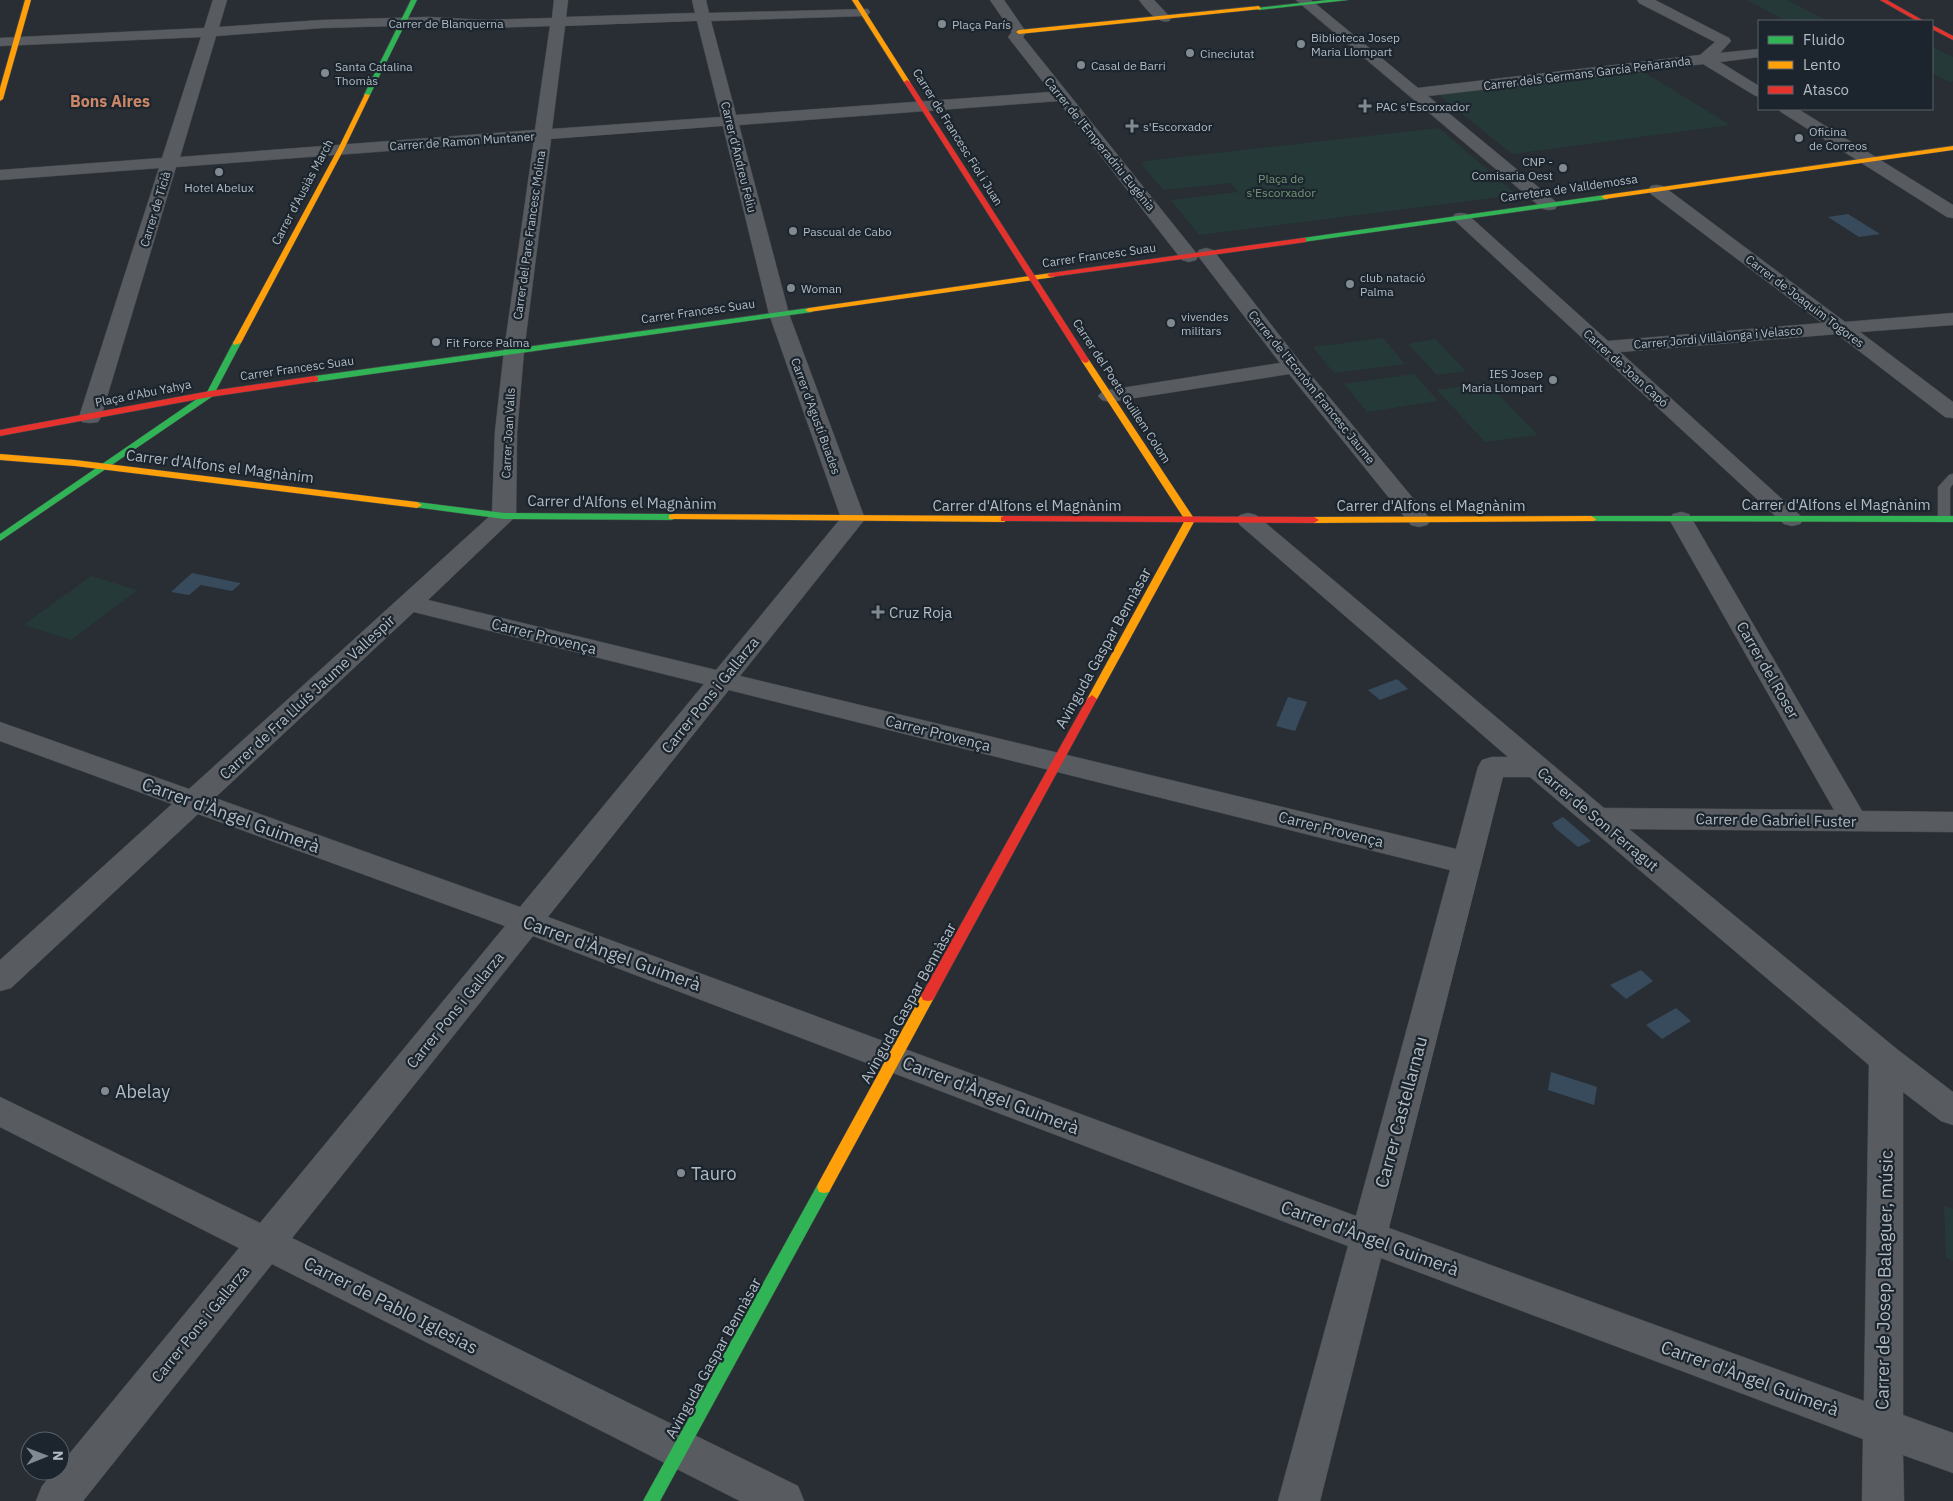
<svg xmlns="http://www.w3.org/2000/svg" width="1953" height="1501" viewBox="0 0 1953 1501" font-family="'IBM Plex Sans',sans-serif">
	<rect width="100%" height="100%" fill="#282e33"/>
	<g fill="#263939">
		<path d="M1747 0H1787L1824 19 1786 21Z"/>
		<path d="M1932 47 1953 57V81L1949 82 1932 73Z"/>
		<path d="M1644 72 1730 125 1512 154 1439 95Z"/>
		<path d="M1439 128 1517 195 1199 235 1171 200 1238 192 1231 183 1163 190 1142 165 1145 161Z"/>
		<path d="M1383 338 1405 364 1334 373 1313 347Z"/>
		<path d="M1435 339 1466 371 1437 375 1408 344Z"/>
		<path d="M1414 374 1438 401 1367 412 1344 384Z"/>
		<path d="M1486 382 1538 435 1485 442 1437 390Z"/>
		<path d="M91 576 137 590 71 640 24 625Z"/>
		<path d="M1944 1206 1953 1209V1261L1946 1258Z"/>
	</g>
	<g fill="#384b5c">
		<path d="M1848 214 1880 234 1859 237 1828 217Z"/>
		<path d="M192 573 240 583V584L232 591 201 585 189 595 171 592Z"/>
		<path d="M1397 679 1408 689 1380 700 1368 690Z"/>
		<path d="M1288 697 1307 702 1295 731 1276 726Z"/>
		<path d="M1563 817 1591 841 1578 847 1555 828 1552 823Z"/>
		<path d="M1641 970 1653 981 1626 999 1610 985Z"/>
		<path d="M1676 1008 1691 1021 1662 1039 1646 1025Z"/>
		<path d="M1551 1072 1597 1087 1594 1105 1548 1090Z"/>
	</g>
	<g fill="none" stroke-linecap="round" stroke-linejoin="round">
		<defs>
			<path id="lane" d="M1953 474V484L1950 488V519L1944 522 1938 519V487L1949 475Z"/>
			<g id="street">
				<path d="M213 0H227L219 27 322 20 428 17 484 20 552 18 554 0H568L566 17 695 13 692 0H706L709 13 868 9 870 12 868 15 863 16 711 21 736 115 1051 92 1008 37 1012 32 990 0H1004L1026 32 1023 37 1197 254 1199 250 1206 248 1213 250 1301 363 1431 520 1427 525 1419 527 1411 525 1289 374 1109 402 1102 400 1098 396 1102 392 1109 390 1280 363 1198 256 1196 260 1189 262 1182 260 1058 101 739 125 789 314 865 519 740 676 1456 849 1478 767 1482 760 1492 757H1508L1240 525 1236 520 1240 515 1248 513 1256 515 1604 808 1834 810 1669 519 1673 514 1681 512 1689 514 1862 811 1953 812V832L1629 829 1898 1050 1953 1092V1125L1941 1121 1903 1092V1415L1953 1433V1473L1903 1455 1904 1501H1862L1863 1439 1381 1258 1320 1501H1278L1348 1246 533 936 292 1238 798 1486 804 1501H740L272 1264 83 1501H36L42 1486 55 1471H60V1465L239 1248 0 1127V1097L260 1223 505 926 198 814 11 988 0 991V960L172 804 0 741V722L189 789 492 514 495 432 504 351 534 140 176 167 101 417 98 422 90 423 82 422 79 417 159 168 0 180V170L162 158 201 37 0 46V38L204 28ZM697 21 721 117 552 129 565 26ZM428 25 484 28 550 26 535 130 180 157 216 36 322 28ZM723 126 769 314 841 518 716 670 428 600 516 516 517 432 524 351 551 139ZM414 612 704 684 520 907 215 798ZM729 690 1450 870 1356 1216 548 917ZM1503 777H1530L1869 1065 1864 1401 1389 1228Z"/>
				<path d="M1139 0H1154L1171 18 1169 21C1157 24 1146 9 1139 0Z"/>
				<path d="M1296 0H1311L1418 88 1700 55 1715 42 1639 3 1637 0H1655L1729 38 1731 41 1720 53 1759 49V57L1720 62 1759 86V97L1754 95 1703 64 1428 96 1555 201 1558 205 1555 209 1549 210 1543 209Z"/>
				<path d="M1779 109H1798L1953 205V218L1947 217 1781 112Z"/>
				<path d="M1657 185 1663 186 1845 322 1953 313V325L1860 332 1953 402V418L1945 417 1837 334 1620 352 1804 519 1800 524 1792 526 1784 524 1452 218 1455 214 1461 213 1467 214 1608 341 1822 323 1651 194 1648 190 1651 186Z"/>
			</g>
			<g id="fast">
				<path d="M411 0H417L370 95 365 96 364 95Z"/>
				<path d="M1327 0H1348L1259 10 1256 8Z"/>
				<path d="M1605 195H1608V199L1303 242 1299 240 1303 238Z"/>
				<path d="M809 308 813 310 812 312 315 382 311 379 315 376Z"/>
				<path d="M234 341 241 343 213 396 0 541V534L207 392Z"/>
				<path d="M417 502 504 513 672 514 677 517 672 520 504 519 414 507V503Z"/>
				<path d="M1591 516H1953V522L1588 521 1586 519Z"/>
				<path d="M824 1181 829 1182 831 1187 829 1192 660 1501H643L819 1182Z"/>
			</g>
			<g id="slow">
				<path d="M25 0H31L3 99 0 101V88Z"/>
				<path d="M852 0H858L910 82 909 83 904 82Z"/>
				<path d="M1259 6 1261 9 1019 34 1016 32 1019 30Z"/>
				<path d="M365 94 370 95 344 149 241 343 234 345 233 343 338 149Z"/>
				<path d="M1953 146V150L1605 199 1601 197 1605 195Z"/>
				<path d="M1051 273 1055 275 1054 277 809 312 805 310 809 308Z"/>
				<path d="M1085 357 1089 360 1195 520 1097 699 1092 703 1087 699 1185 520 1081 360Z"/>
				<path d="M0 454 75 460 417 502 422 505 417 508 75 466 0 460Z"/>
				<path d="M672 514 1004 516 1009 519 1004 522 669 519V515Z"/>
				<path d="M1591 516 1596 519 1594 521 1314 523 1309 520 1314 517Z"/>
				<path d="M928 991 933 992 935 996 829 1192 824 1193 819 1192 817 1187 819 1182 923 992Z"/>
			</g>
			<g id="jam">
				<path d="M1880 0H1887L1924 21H1917Z"/>
				<path d="M1932 25 1953 36V40L1932 29Z"/>
				<path d="M907 80 910 82 1089 360 1088 362 1085 363 1081 360 904 82Z"/>
				<path d="M1303 238H1306V242L1051 277 1047 275 1051 273Z"/>
				<path d="M315 376 318 377V381L210 397 0 436V430L210 391Z"/>
				<path d="M1004 516 1314 517 1319 520 1314 523 1001 521V517Z"/>
				<path d="M1092 695 1097 699 933 1000 928 1001 923 1000 921 996 923 992 1087 699Z"/>
			</g>
		</defs>
		<use href="#lane" stroke="#464a4e" stroke-width="1"/>
		<use href="#street" stroke="#464a4e" stroke-width="1"/>
		<use href="#fast" stroke="#464a4e" stroke-width="1"/>
		<use href="#slow" stroke="#464a4e" stroke-width="1"/>
		<use href="#jam" stroke="#464a4e" stroke-width="1"/>
		<use href="#lane" fill="#585c61" fill-rule="evenodd"/>
		<use href="#street" fill="#585c61" fill-rule="evenodd"/>
		<use href="#fast" fill="#30b455" fill-rule="evenodd"/>
		<use href="#slow" fill="#ff9f0a" fill-rule="evenodd"/>
		<use href="#jam" fill="#e5322d" fill-rule="evenodd"/>
	</g>
	<g fill="#818a91" stroke="#1c252d" stroke-width="2">
		<circle cx="942" cy="24" r="5"/>
		<circle cx="1301" cy="44" r="5"/>
		<circle cx="1190" cy="53" r="5"/>
		<circle cx="1081" cy="65" r="5"/>
		<circle cx="325" cy="73" r="5"/>
		<path d="M1362.5 98.5h5v5h5v5h-5v5h-5v-5h-5v-5h5z"/>
		<path d="M1129.5 118.5h5v5h5v5h-5v5h-5v-5h-5v-5h5z"/>
		<circle cx="1799" cy="138" r="5"/>
		<circle cx="1563" cy="168" r="5"/>
		<circle cx="219" cy="172" r="5"/>
		<circle cx="793" cy="231" r="5"/>
		<circle cx="1350" cy="284" r="5"/>
		<circle cx="791" cy="288" r="5"/>
		<circle cx="1171" cy="323" r="5"/>
		<circle cx="436" cy="342" r="5"/>
		<circle cx="1553" cy="380" r="5"/>
		<path d="M875.5 604.5h5v5h5v5h-5v5h-5v-5h-5v-5h5z"/>
		<circle cx="105" cy="1091" r="5"/>
		<circle cx="681" cy="1173" r="5"/>
	</g>
	<g text-anchor="middle" dominant-baseline="central" stroke-width="4.5" stroke-linejoin="round" paint-order="stroke">
		<g font-size="12" fill="#b1bbc4" stroke="#1c252d">
			<text x="446" y="23">Carrer de Blanquerna</text>
			<text transform="translate(1587 73) rotate(-7)">Carrer dels Germans García Peñaranda</text>
			<text transform="translate(958 137) rotate(58)">Carrer de Francesc Fiol i Juan</text>
			<text transform="translate(462 141) rotate(-4)">Carrer de Ramon Muntaner</text>
			<text transform="translate(1100 144) rotate(51)">Carrer de l'Emperadriu Eugènia</text>
			<text transform="translate(739 157) rotate(76)">Carrer d'Andreu Feliu</text>
			<text transform="translate(1569 188) rotate(-8)">Carretera de Valldemossa</text>
			<text transform="translate(302 192) rotate(-62)">Carrer d'Ausiàs March</text>
			<text transform="translate(155 209) rotate(-73)">Carrer de Ticià</text>
			<text transform="translate(529 235) rotate(-82)">Carrer del Pare Francesc Molina</text>
			<text transform="translate(1099 255) rotate(-8)">Carrer Francesc Suau</text>
			<text transform="translate(1805 301) rotate(37)">Carrer de Joaquim Togores</text>
			<text transform="translate(698 311) rotate(-8)">Carrer Francesc Suau</text>
			<text transform="translate(1718 337) rotate(-5)">Carrer Jordi Villalonga i Velasco</text>
			<text transform="translate(297 368) rotate(-8)">Carrer Francesc Suau</text>
			<text transform="translate(1626 368) rotate(42)">Carrer de Joan Capó</text>
			<text transform="translate(1312 387) rotate(51)">Carrer de l'Econòm Francesc Jaume</text>
			<text transform="translate(1122 391) rotate(57)">Carrer del Poeta Guillem Colom</text>
			<text transform="translate(143 393) rotate(-11)">Plaça d'Abu Yahya</text>
			<text transform="translate(816 416) rotate(70)">Carrer d'Agustí Buades</text>
			<text transform="translate(508 433) rotate(-87)">Carrer Joan Valls</text>
		</g>
		<g font-size="12" fill="#b1bbc4" stroke="#1c252d" text-anchor="start">
			<text x="952" y="24">Plaça París</text>
			<text x="1311" y="37">Biblioteca Josep<tspan x="1311" dy="14">Maria Llompart</tspan></text>
			<text x="1200" y="53">Cineciutat</text>
			<text x="1091" y="65">Casal de Barri</text>
			<text x="335" y="66">Santa Catalina<tspan x="335" dy="14">Thomàs</tspan></text>
			<text x="1376" y="106">PAC s'Escorxador</text>
			<text x="1143" y="126">s'Escorxador</text>
			<text x="1809" y="131">Oficina<tspan x="1809" dy="14">de Correos</tspan></text>
			<text x="1553" y="161" text-anchor="end">CNP -<tspan x="1553" dy="14">Comisaria Oest</tspan></text>
			<text x="219" y="187" text-anchor="middle">Hotel Abelux</text>
			<text x="803" y="231">Pascual de Cabo</text>
			<text x="1360" y="277">club natació<tspan x="1360" dy="14">Palma</tspan></text>
			<text x="801" y="288">Woman</text>
			<text x="1181" y="316">vivendes<tspan x="1181" dy="14">militars</tspan></text>
			<text x="446" y="342">Fit Force Palma</text>
			<text x="1543" y="373" text-anchor="end">IES Josep<tspan x="1543" dy="14">Maria Llompart</tspan></text>
		</g>
		<g font-size="12" fill="#729876" stroke="#1c252d">
			<text x="1281" y="178">Plaça de<tspan x="1281" dy="14">s'Escorxador</tspan></text>
		</g>
		<g font-size="15" fill="#b1bbc4" stroke="#1c252d">
			<text transform="translate(220 466) rotate(7)">Carrer d'Alfons el Magnànim</text>
			<text transform="translate(622 502) rotate(1)">Carrer d'Alfons el Magnànim</text>
			<text x="1836" y="504">Carrer d'Alfons el Magnànim</text>
			<text x="1027" y="505">Carrer d'Alfons el Magnànim</text>
			<text x="1431" y="505">Carrer d'Alfons el Magnànim</text>
			<text transform="translate(544 636) rotate(14)">Carrer Provença</text>
			<text transform="translate(1103 648) rotate(-61)">Avinguda Gaspar Bennàsar</text>
			<text transform="translate(1768 670) rotate(60)">Carrer del Roser</text>
			<text transform="translate(710 695) rotate(-51)">Carrer Pons i Gallarza</text>
			<text transform="translate(307 697) rotate(-43)">Carrer de Fra Lluís Jaume Vallespir</text>
			<text transform="translate(938 733) rotate(14)">Carrer Provença</text>
			<text transform="translate(1598 819) rotate(40)">Carrer de Son Ferragut</text>
			<text transform="translate(1776 820) rotate(1)">Carrer de Gabriel Fuster</text>
			<text transform="translate(1331 829) rotate(14)">Carrer Provença</text>
			<text transform="translate(908 1003) rotate(-61)">Avinguda Gaspar Bennàsar</text>
			<text transform="translate(455 1010) rotate(-51)">Carrer Pons i Gallarza</text>
			<text transform="translate(200 1324) rotate(-51)">Carrer Pons i Gallarza</text>
			<text transform="translate(713 1358) rotate(-61)">Avinguda Gaspar Bennàsar</text>
		</g>
		<g font-size="15" fill="#b1bbc4" stroke="#1c252d" text-anchor="start">
			<text x="889" y="612">Cruz Roja</text>
		</g>
		<g font-size="16" font-weight="bold" fill="#ca8666" stroke="#1c252d">
			<text x="110" y="101">Bons Aires</text>
		</g>
		<g font-size="18" fill="#b1bbc4" stroke="#1c252d">
			<text transform="translate(231 815) rotate(20)">Carrer d'Àngel Guimerà</text>
			<text transform="translate(612 953) rotate(20)">Carrer d'Àngel Guimerà</text>
			<text transform="translate(991 1095) rotate(21)">Carrer d'Àngel Guimerà</text>
			<text transform="translate(1401 1112) rotate(-75)">Carrer Castellarnau</text>
			<text transform="translate(1370 1238) rotate(20)">Carrer d'Àngel Guimerà</text>
			<text transform="translate(1884 1280) rotate(-89)">Carrer de Josep Balaguer, músic</text>
			<text transform="translate(391 1305) rotate(27)">Carrer de Pablo Iglesias</text>
			<text transform="translate(1750 1378) rotate(20)">Carrer d'Àngel Guimerà</text>
		</g>
		<g font-size="18" fill="#b1bbc4" stroke="#1c252d" text-anchor="start">
			<text x="115" y="1091">Abelay</text>
			<text x="691" y="1173">Tauro</text>
		</g>
	</g>
	<rect x="1758" y="20" width="175" height="90" fill="#1c252d" stroke="#586169"/>
	<rect x="1768" y="36" width="25" height="8" fill="#30b455" stroke="#586169"/>
	<text x="1803" y="45" font-size="15" fill="#b1bbc4">Fluido</text>
	<rect x="1768" y="61" width="25" height="8" fill="#ff9f0a" stroke="#586169"/>
	<text x="1803" y="70" font-size="15" fill="#b1bbc4">Lento</text>
	<rect x="1768" y="86" width="25" height="8" fill="#e5322d" stroke="#586169"/>
	<text x="1803" y="95" font-size="15" fill="#b1bbc4">Atasco</text>
	<g transform="translate(45 1456) rotate(89)"><circle r="24" fill="#1c252d" stroke="#586169"/>
	<path d="M0-4L9 19L0 12L-9 19Z" fill="#818a91"/>
	<text y="-8" font-size="14" font-weight="bold" text-anchor="middle" fill="#b1bbc4">N</text>
	</g>
</svg>
